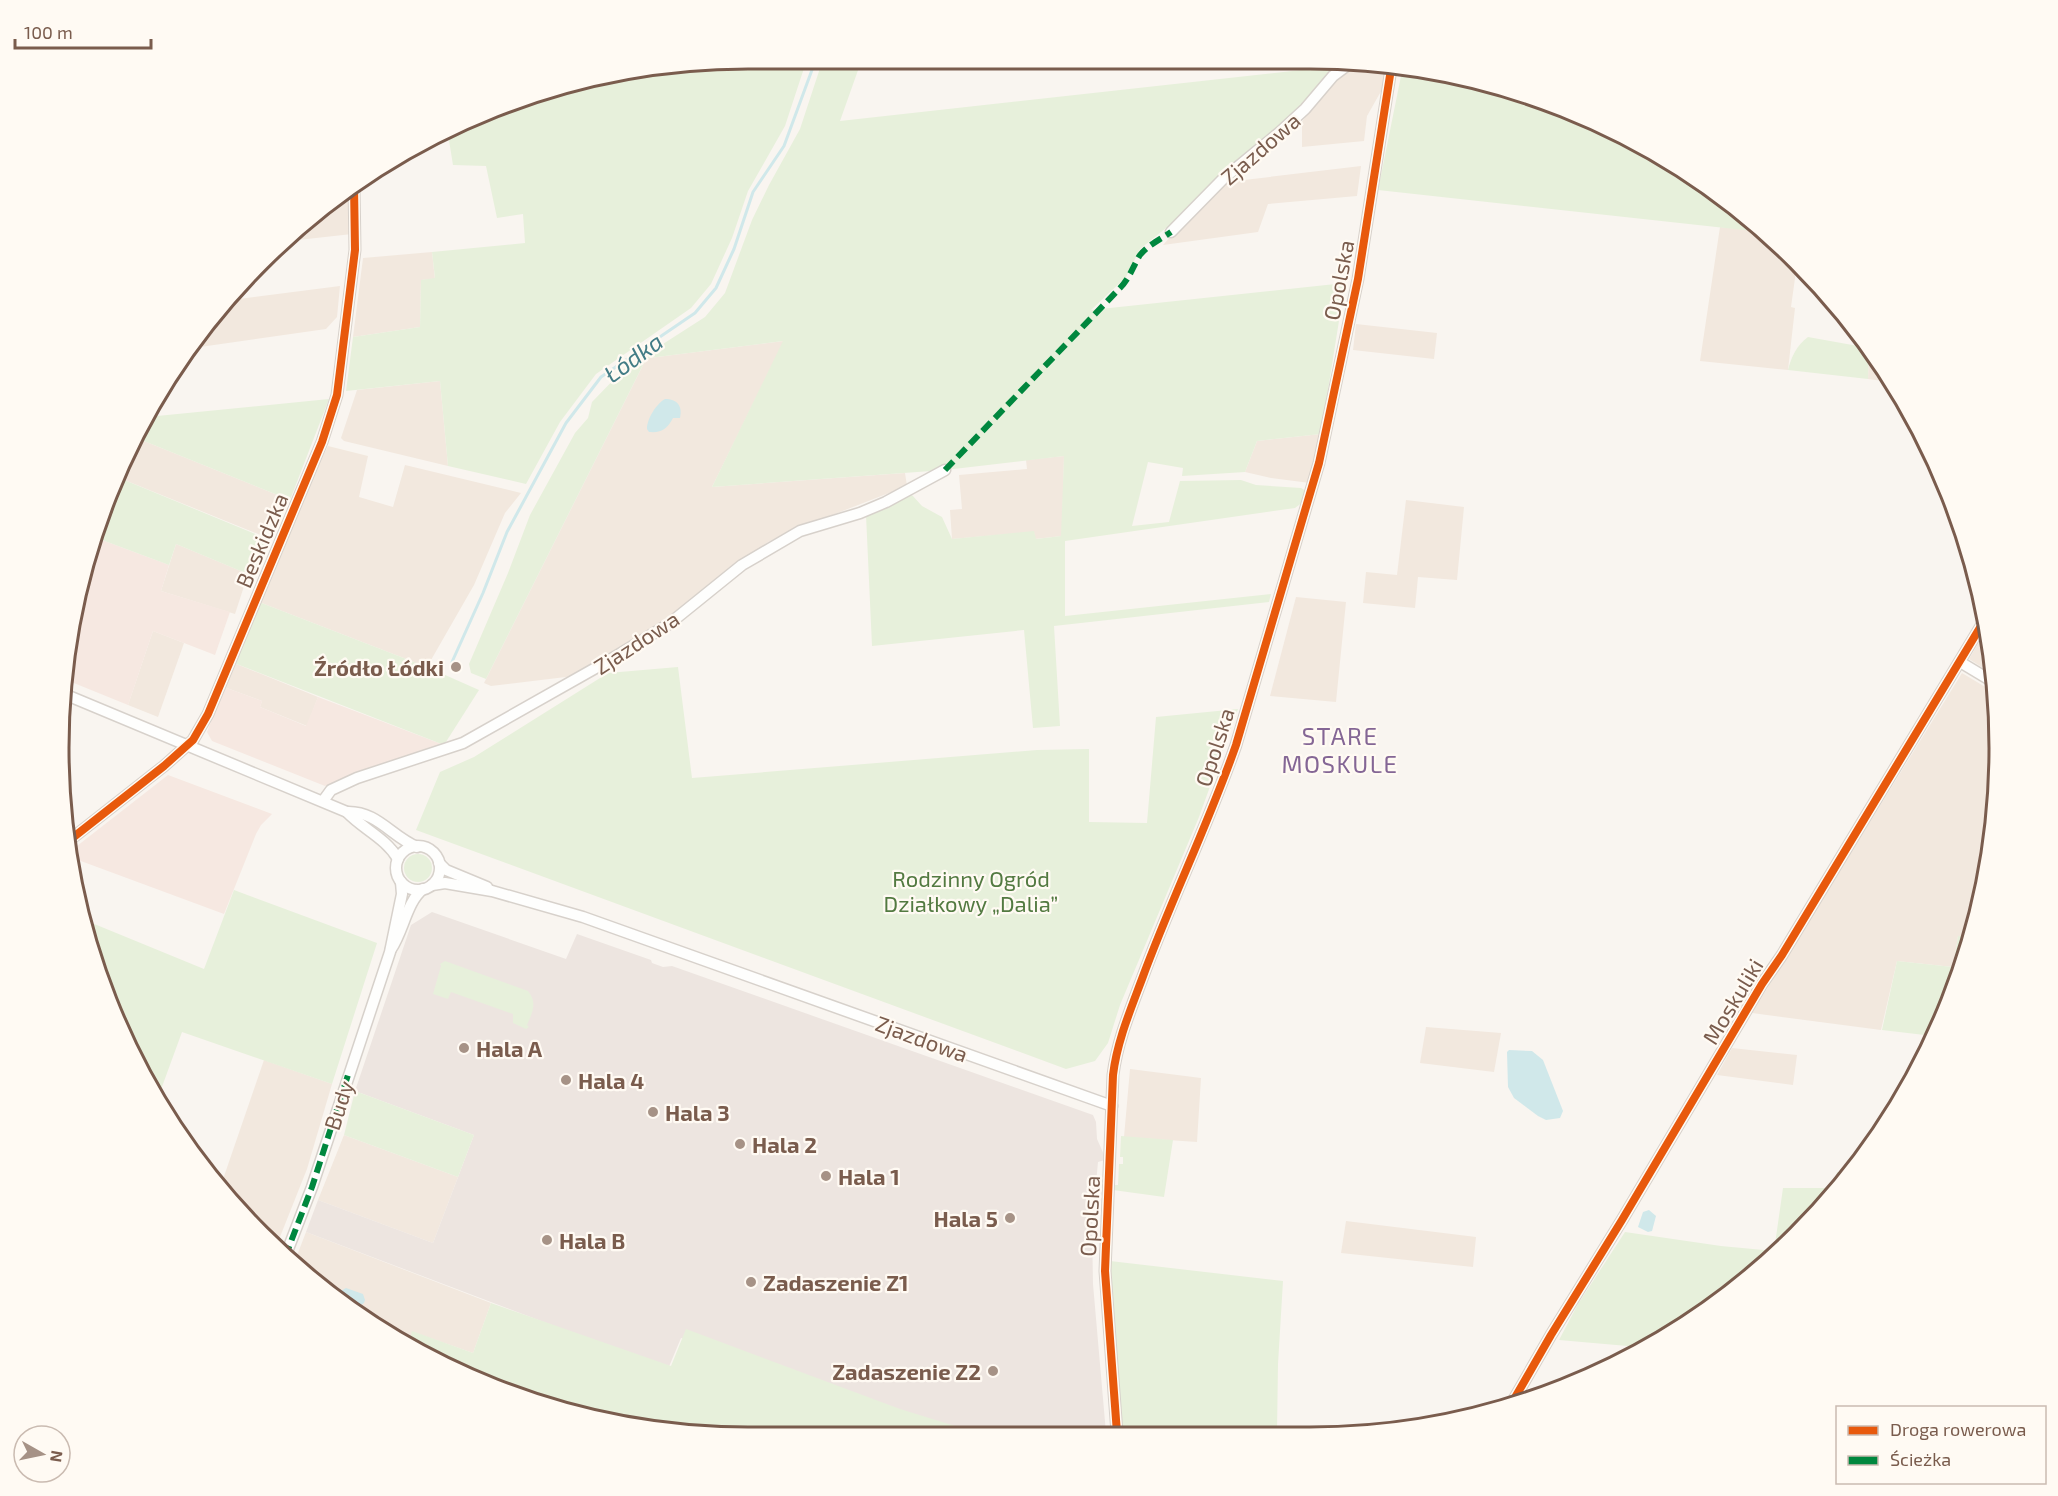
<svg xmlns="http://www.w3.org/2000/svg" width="2058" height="1496" viewBox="0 0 2058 1496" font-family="'Exo 2',sans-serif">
	<rect width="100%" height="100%" fill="#f9f5f0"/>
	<g fill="#f2e8de">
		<path d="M1362 65 1386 68 1384 86 1367 116 1364 141 1302 147V122L1321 94 1346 70Z"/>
		<path d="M1361 166 1357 196 1268 204 1258 232 1163 245 1194 211 1227 182Z"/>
		<path d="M350 187 352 234 289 241Z"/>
		<path d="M1720 227 1767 232 1797 264 1791 307 1795 308 1788 370 1700 361Z"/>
		<path d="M432 252 435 279 421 280 420 327 353 337 363 258Z"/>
		<path d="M340 286 337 317 326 329 193 348 224 301Z"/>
		<path d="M1356 324 1437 333 1434 359 1353 350Z"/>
		<path d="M784 341 712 487 905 473 907 486 791 531 768 542 690 599 668 622 626 643 574 676 491 686 484 683 644 363 649 358Z"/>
		<path d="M1869 348 1890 382 1868 379Z"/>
		<path d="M440 381 448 466 344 441 341 438 357 390Z"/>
		<path d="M1321 434 1310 483 1271 478 1245 472 1257 441Z"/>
		<path d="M134 437 280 496 263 536 117 477Z"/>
		<path d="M328 446 368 456 359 497 393 507 405 465 521 493 505 513 474 585 427 667 259 602 309 484Z"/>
		<path d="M1064 456 1062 536 1035 539 1034 532 952 539 950 510 962 509 959 475 1027 469 1026 460Z"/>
		<path d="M1406 500 1464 507 1457 580 1418 577 1415 608 1363 603 1366 572 1397 575Z"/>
		<path d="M176 544 248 574 235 614 161 591Z"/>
		<path d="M1296 597 1346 602 1336 702 1270 696Z"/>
		<path d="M153 631 184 643 158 717 128 705Z"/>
		<path d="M1986 631 1993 674 1969 659Z"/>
		<path d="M234 663 318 697 307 726 260 707 262 701 224 687Z"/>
		<path d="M1962 673 1997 694 1998 703 1994 838 1970 937 1958 936 1953 967 1897 961 1881 1030 1752 1013Z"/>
		<path d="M1426 1027 1501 1033 1494 1072 1420 1063Z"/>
		<path d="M1732 1048 1797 1055 1793 1085 1717 1075Z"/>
		<path d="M264 1060 332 1084 307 1169 276 1247 220 1188Z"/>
		<path d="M1130 1069 1201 1078 1197 1142 1124 1137Z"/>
		<path d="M344 1135 458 1177 433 1243 318 1200Z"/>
		<path d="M1346 1221 1476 1237 1473 1267 1341 1253Z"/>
		<path d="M306 1232 491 1303 473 1353 413 1332 408 1347 404 1345 293 1266Z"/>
	</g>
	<g fill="#f6e8e1">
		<path d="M94 537 169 565 161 591 230 612 215 655 153 631 128 705 64 679V658L82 569Z"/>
		<path d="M224 687 262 701 260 707 306 726 318 697 444 745 325 786 212 741 207 732Z"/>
		<path d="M168 775 272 814 261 825 256 834 224 914 70 857 68 853Z"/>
	</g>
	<path fill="#ede5e0" d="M432 912 566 959 577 934 651 960 652 963 663 967 672 966 1093 1115 1096 1122 1097 1139 1105 1157V1160L1098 1162 1092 1227 1093 1284 1106 1433 967 1434 871 1404 681 1338 668 1369 306 1232 318 1200 433 1243 474 1135 355 1091 411 925Z"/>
	<g fill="#e7f0db">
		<path d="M748 59H807L785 126 748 191 732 238 711 284 691 308 596 374 560 422 526 484 448 466 440 381 346 391 353 337 420 327 421 280 435 278 432 252 525 243 523 214 497 218 486 166 453 165 447 128 569 82Z"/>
		<path d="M823 59H862L840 121 1337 66 1284 123 1216 179 1171 224 1140 249 1126 277 1091 310 1345 283 1321 434 1257 441 1245 472 1182 476 1183 468 1148 462 1132 526 1169 522 1180 481 1241 480 1256 485 1301 488 1306 491 1303 502 1295 508 1065 541V616L1271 594 1269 602 1054 626 1060 726 1033 728 1024 630 872 646 866 515 912 495 922 506 942 517 952 539 1034 531 1036 539 1061 536 1064 456 945 470 712 487 783 341 649 358 644 363 486 679 471 673 469 664 508 573 530 515 575 433 588 418 592 402 624 369 705 317 725 293 752 220 769 185 800 129Z"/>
		<path d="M1402 71 1488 82 1574 111 1693 175 1763 228 1762 232 1378 190Z"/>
		<path d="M1808 337 1869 348 1868 379 1788 370C1791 357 1797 345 1808 337Z"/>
		<path d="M329 399 290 500 134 437 147 417Z"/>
		<path d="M117 477 270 540 255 577 176 544 169 565 94 537Z"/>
		<path d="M259 602 427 667 479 690 444 745 234 663Z"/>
		<path d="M678 667 692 778 1037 750 1089 749V822L1147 823 1156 717 1238 709 1199 817 1120 1005 1108 1043 1095 1061 1066 1069 416 830 440 772 474 757 608 673Z"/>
		<circle cx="418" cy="868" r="14"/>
		<path d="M234 890 377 943 332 1084 182 1032 159 1095 111 1012 87 921 204 969Z"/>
		<path d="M1958 936 1970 937 1963 969 1933 1036 1882 1030 1897 961 1953 967Z"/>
		<path d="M445 961 528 991C538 1003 532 1013 527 1025L529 1027 526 1029 513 1023V1014L451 992 448 999 433 994 441 966 440 964Z"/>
		<path d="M355 1091 474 1135 458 1177 344 1135Z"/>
		<path d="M1121 1136 1173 1140 1164 1197 1113 1190 1114 1185H1118L1119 1164H1123V1157H1120Z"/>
		<path d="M1837 1172 1850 1173 1829 1202 1730 1295 1639 1347 1559 1340 1578 1304 1625 1232 1721 1246 1774 1251 1783 1188H1833Z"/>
		<path d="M1110 1261 1283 1281 1278 1364 1277 1432 1122 1433Z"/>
		<path d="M491 1303 671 1366 686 1329 900 1409 981 1434 703 1436 569 1414 408 1347 412 1331 473 1353Z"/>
	</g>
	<g fill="#d0e8ea">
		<path d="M665 399C677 399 683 406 680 418H673C667 429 662 433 649 432L647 429C647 419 656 404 665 399Z"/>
		<path d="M1509 1050 1532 1051 1543 1060 1563 1111 1560 1118 1546 1120 1538 1116 1514 1098 1508 1087 1507 1052Z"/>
		<path d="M1649 1210 1656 1216 1652 1231 1648 1232 1638 1227 1643 1212Z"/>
		<path d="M346 1288 363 1294 365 1300 364 1303 358 1307 344 1303 339 1299 341 1291Z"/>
	</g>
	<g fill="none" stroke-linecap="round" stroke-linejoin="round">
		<path stroke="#d0e8ea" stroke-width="3" d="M452 662 483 593 507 532 566 423 601 377 695 313 716 288 734 249 753 192 784 146 816 59"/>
		<defs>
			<g id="minor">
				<path d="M1171 232 1223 179 1280 132 1305 109 1333 76 1349 64"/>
				<path d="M1960 662 1995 683"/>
				<path d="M64 694 347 812C377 811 392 837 417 847"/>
				<path d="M323 801 331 790 357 778 463 743 608 661 669 624 742 565 800 531 860 513 886 502 945 470"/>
				<path d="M347 812C363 829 386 838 398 859"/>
				<path d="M66 843 164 766 193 740 208 714 322 442 337 395 355 250 354 185"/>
				<circle cx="418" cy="868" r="22"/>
				<path d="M439 863 446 870 487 887"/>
				<path d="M432 885 445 883 492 891 583 917 1112 1106"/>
				<path d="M391 949C403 932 407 901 423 889"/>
				<path d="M285 1257 312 1187 390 952 402 894 401 882"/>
				<path d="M1513 1401 1551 1335 1622 1220 1762 984 1782 955 1984 621"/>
				<path d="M1117 1433 1105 1271 1113 1075C1117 1042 1130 1011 1142 979 1171 900 1208 825 1236 745L1319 463 1358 279 1391 69"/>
			</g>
		</defs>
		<use href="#minor" stroke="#d7d1cb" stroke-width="13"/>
		<use href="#minor" stroke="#fefefd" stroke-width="10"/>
		<g stroke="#00873e" stroke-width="6" stroke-dasharray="12 6" stroke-linecap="butt">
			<path d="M945 470 1120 288C1130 278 1133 266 1140 255 1148 245 1161 239 1171 232"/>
			<path d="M285 1257 312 1187 348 1075"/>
		</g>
		<defs>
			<g id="cycleway">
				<path d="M66 843 164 766 193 740 208 714 322 442 337 395 355 250 354 185"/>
				<path d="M1513 1401 1551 1335 1622 1220 1762 984 1782 955 1984 621"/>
				<path d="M1117 1433 1105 1271 1113 1075C1117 1042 1130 1011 1142 979 1171 900 1208 825 1236 745L1319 463 1358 279 1391 69"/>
			</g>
		</defs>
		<use href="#cycleway" stroke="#fffaf3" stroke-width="11"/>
		<use href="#cycleway" stroke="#e8590c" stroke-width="8"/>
	</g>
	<g fill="#a69286" stroke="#fffaf3" stroke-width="2">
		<circle cx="456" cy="667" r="6"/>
		<circle cx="464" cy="1048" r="6"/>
		<circle cx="566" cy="1080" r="6"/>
		<circle cx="653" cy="1112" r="6"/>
		<circle cx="740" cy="1144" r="6"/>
		<circle cx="826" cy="1176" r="6"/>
		<circle cx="1010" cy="1218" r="6"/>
		<circle cx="547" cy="1240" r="6"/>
		<circle cx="751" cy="1282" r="6"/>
		<circle cx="993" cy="1371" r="6"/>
	</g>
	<g text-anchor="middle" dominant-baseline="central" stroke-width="4.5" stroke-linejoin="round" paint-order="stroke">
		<g font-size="22" fill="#7a5c4d" stroke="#fffaf3">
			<text transform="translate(1260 148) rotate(-41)">Zjazdowa</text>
			<text transform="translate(1338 280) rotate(-79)">Opolska</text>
			<text transform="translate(261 540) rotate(-67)">Beskidzka</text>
			<text transform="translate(636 642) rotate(-33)">Zjazdowa</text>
			<text transform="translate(1214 747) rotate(-72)">Opolska</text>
			<text transform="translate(1732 1001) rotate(-59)">Moskuliki</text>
			<text transform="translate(922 1038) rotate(20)">Zjazdowa</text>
			<text transform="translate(338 1105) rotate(-72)">Budy</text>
			<text transform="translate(1089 1216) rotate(-87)">Opolska</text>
		</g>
		<g font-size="22" font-weight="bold" fill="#7a5c4d" stroke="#fffaf3" text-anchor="start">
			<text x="444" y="667" text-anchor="end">Źródło Łódki</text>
			<text x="476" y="1048">Hala A</text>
			<text x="578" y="1080">Hala 4</text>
			<text x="665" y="1112">Hala 3</text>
			<text x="752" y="1144">Hala 2</text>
			<text x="838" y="1176">Hala 1</text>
			<text x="998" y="1218" text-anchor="end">Hala 5</text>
			<text x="559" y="1240">Hala B</text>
			<text x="763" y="1282">Zadaszenie Z1</text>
			<text x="981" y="1371" text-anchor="end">Zadaszenie Z2</text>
		</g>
		<g font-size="22" fill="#537a41" stroke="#fffaf3">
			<text x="971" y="878">Rodzinny Ogród<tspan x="971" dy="25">Działkowy „Dalia”</tspan></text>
		</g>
		<g font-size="24" font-style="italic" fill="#437c86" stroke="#fffaf3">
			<text transform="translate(633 357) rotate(-36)">Łódka</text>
		</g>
		<g font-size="24" letter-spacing="1.5" fill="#846695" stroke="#fffaf3">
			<text x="1340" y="735">STARE<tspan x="1340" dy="28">MOSKULE</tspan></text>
		</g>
	</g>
	<path d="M0 0H2058V1496H0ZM748 69H1310A679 679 0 0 1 1989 748V748A679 679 0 0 1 1310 1427H748A679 679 0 0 1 69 748V748A679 679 0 0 1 748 69Z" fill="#fffaf3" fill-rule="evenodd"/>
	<path fill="none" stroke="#7a5c4d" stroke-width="3" d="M748 69H1310A679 679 0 0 1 1989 748V748A679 679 0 0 1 1310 1427H748A679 679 0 0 1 69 748V748A679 679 0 0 1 748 69Z"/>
	<rect x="1836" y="1406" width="210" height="78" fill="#fffaf3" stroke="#cabbb1" stroke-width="1.5"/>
	<rect x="1848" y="1426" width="30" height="9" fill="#e8590c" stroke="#cabbb1" stroke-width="1.5"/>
	<text x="1890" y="1436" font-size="18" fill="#7a5c4d">Droga rowerowa</text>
	<rect x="1848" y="1456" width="30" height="9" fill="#00873e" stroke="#cabbb1" stroke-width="1.5"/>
	<text x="1890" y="1466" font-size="18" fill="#7a5c4d">Ścieżka</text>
	<g transform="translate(42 1454) rotate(99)"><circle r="28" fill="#fffaf3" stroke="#cabbb1" stroke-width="1.5"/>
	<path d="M0-4.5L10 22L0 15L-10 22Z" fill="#a69286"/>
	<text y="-9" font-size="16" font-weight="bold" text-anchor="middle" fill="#7a5c4d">N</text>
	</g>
	<path d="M15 39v9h136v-9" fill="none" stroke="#7a5c4d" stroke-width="3"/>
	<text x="24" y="39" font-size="18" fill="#7a5c4d" stroke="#fffaf3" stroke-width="4.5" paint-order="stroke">100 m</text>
</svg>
